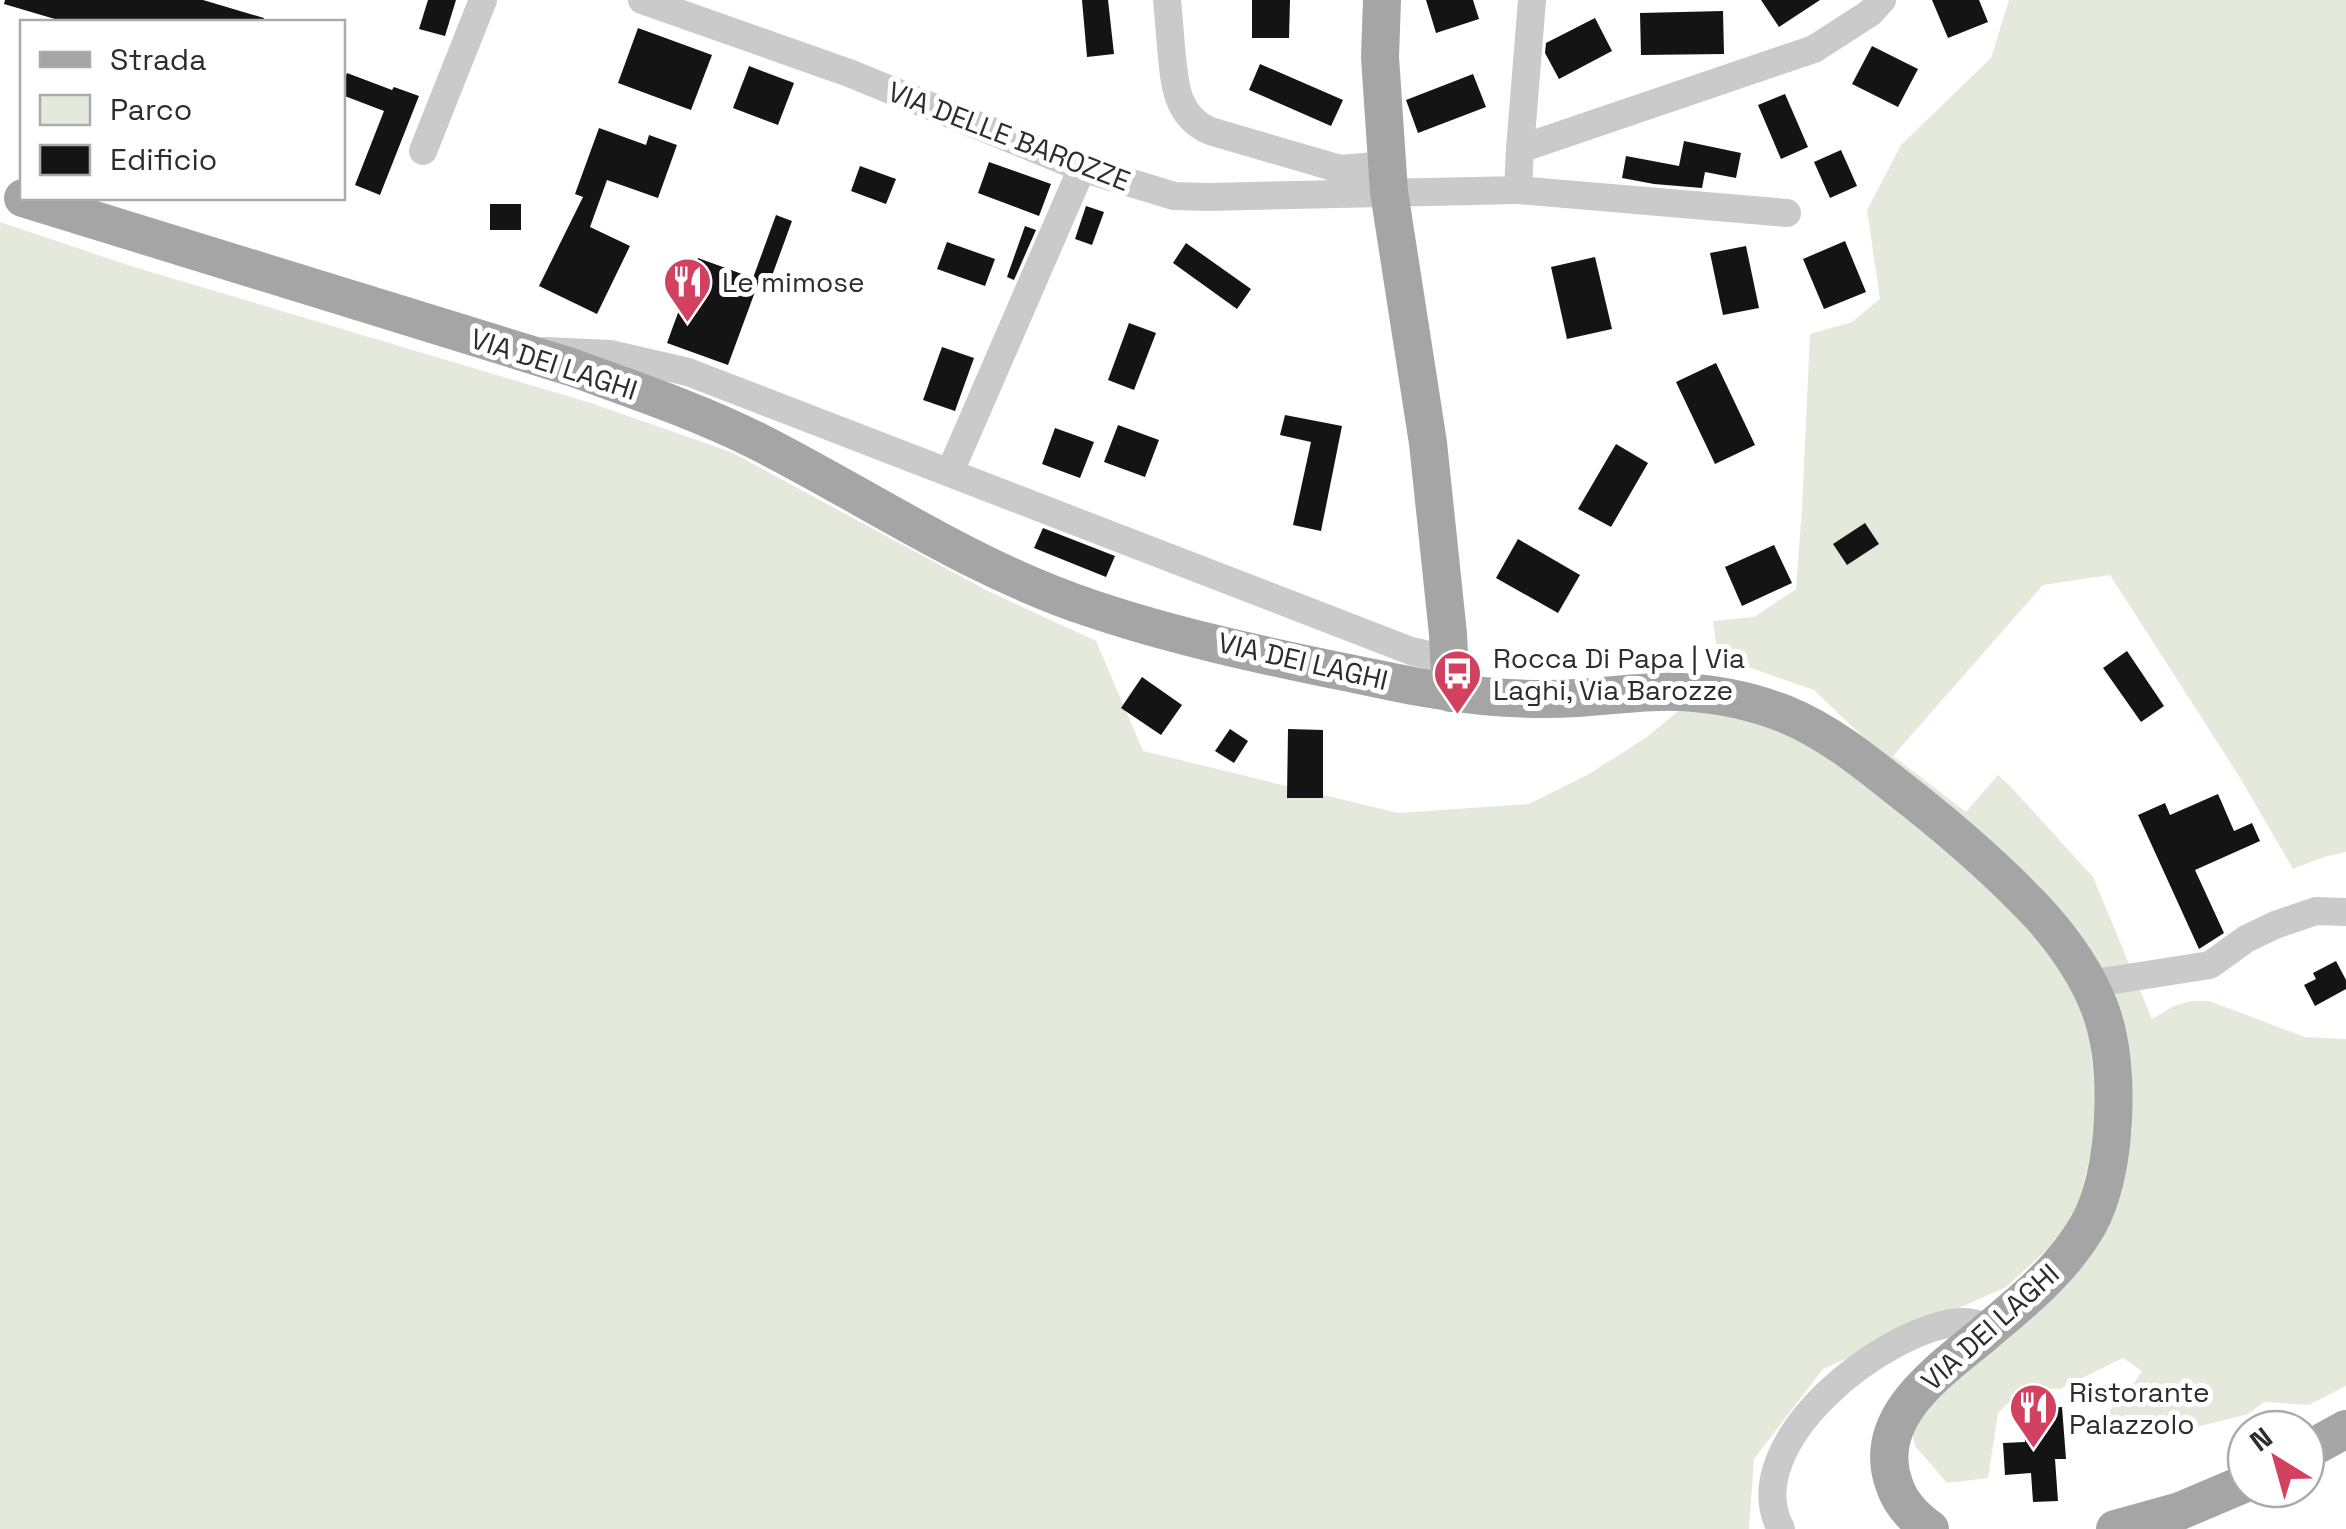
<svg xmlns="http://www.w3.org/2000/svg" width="2346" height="1529" viewBox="0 0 2346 1529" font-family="'Space Grotesk',sans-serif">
	<rect width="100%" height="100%" fill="#fff"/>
	<g fill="#e5e9dc">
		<path d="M2009 0H2346V852L2324 857 2293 869 2239 776 2110 575 2043 585 1893 756 1966 812 1998 775 2010 786 2093 877 2152 1019 2174 1006 2191 1001H2209L2305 1037 2346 1039V1386L2309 1405 2264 1402 2248 1414 2165 1435 2108 1437 2095 1429C2110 1408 2129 1393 2142 1371L2123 1358 2060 1389 2025 1387 1998 1413 1988 1478 1947 1483 1915 1446 1911 1429 1928 1398 2110 1204 2132 1132 2127 1072 2115 995 2076 928 2010 865 1907 779 1814 690 1751 668 1716 643 1713 621 1754 617 1796 589 1802 508 1810 334 1852 322 1880 299 1867 210 1901 145 1991 58Z"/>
		<path d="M0 222 131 266 591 403 731 452 986 590 1096 641 1143 751 1398 813 1529 804 1589 774 1647 737 1688 703 1767 717 1829 750 1966 865 2035 933 2064 972 2088 1022 2098 1124 2073 1226 2006 1287 1823 1369 1754 1459 1749 1529H0Z"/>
	</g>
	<g fill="#141414">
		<path d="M5 0H203L264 18V22H65L4 4Z"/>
		<path d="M428 0H456L445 36 419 29Z"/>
		<path d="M1082 0H1108L1114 54 1087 57Z"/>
		<path d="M1252 0H1290L1289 38H1252Z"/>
		<path d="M1426 0H1473L1479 19 1436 33Z"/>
		<path d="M1761 0H1820L1779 27Z"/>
		<path d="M1932 0H1979L1988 22 1948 38Z"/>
		<path d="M1723 11 1724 54 1641 55 1640 13Z"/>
		<path d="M1595 18 1612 51 1559 79 1545 53 1546 43Z"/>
		<path d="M638 28 712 55 691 110 618 83Z"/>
		<path d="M1872 46 1918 69 1898 107 1852 84Z"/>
		<path d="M1260 64 1343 100 1331 126 1249 90Z"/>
		<path d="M749 66 794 83 778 125 733 108Z"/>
		<path d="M347 73 392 90 394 87 419 96 380 195 355 185 384 111 342 95V85Z"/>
		<path d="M1473 74 1486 107 1418 133 1406 100Z"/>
		<path d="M1785 94 1808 147 1781 159 1758 105Z"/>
		<path d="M599 128 646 145 649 135 677 145 658 198 607 180 590 227 630 246 597 314 539 286 583 197 575 194Z"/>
		<path d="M1684 141 1741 153 1736 178 1705 172 1702 188 1654 184 1622 178 1626 156 1679 166Z"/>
		<path d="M1841 150 1857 186 1830 198 1814 162Z"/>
		<path d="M989 162 1051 184 1039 216 978 193Z"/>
		<path d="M860 166 896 179 886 204 851 191Z"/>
		<rect x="490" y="204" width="31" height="26"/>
		<path d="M1086 206 1104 212 1092 245 1075 239Z"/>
		<path d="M776 215 792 221 769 284 757 280 759 281 728 365 667 343 698 258 753 278Z"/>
		<path d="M1025 226 1036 230 1014 280 1007 277Z"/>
		<path d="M1845 241 1866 292 1824 309 1803 259Z"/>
		<path d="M947 242 995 259 985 286 937 269Z"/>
		<path d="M1186 243 1251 289 1237 309 1173 263Z"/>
		<path d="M1746 246 1759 308 1723 315 1710 253Z"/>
		<path d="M1595 257 1612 329 1567 339 1551 267Z"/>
		<path d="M1129 323 1156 333 1134 390 1108 380Z"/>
		<path d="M942 347 974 358 955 411 923 400Z"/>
		<path d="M1716 363 1755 445 1715 464 1676 382Z"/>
		<path d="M1285 415 1342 426 1321 531 1293 525 1311 442 1280 435Z"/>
		<path d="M1118 425 1159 440 1145 477 1104 462Z"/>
		<path d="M1055 428 1094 442 1080 478 1042 464Z"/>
		<path d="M1616 444 1648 463 1611 527 1578 509Z"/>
		<path d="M1865 523 1879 544 1847 565 1833 544Z"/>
		<path d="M1043 528 1115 556 1106 577 1034 548Z"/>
		<path d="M1518 539 1580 575 1558 613 1496 578Z"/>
		<path d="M1774 545 1792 583 1742 606 1725 567Z"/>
		<path d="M2127 651 2164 706 2141 722 2103 668Z"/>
		<path d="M1142 677 1182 705 1161 735 1121 708Z"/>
		<path d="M1230 729 1248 741 1234 763 1215 751Z"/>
		<path d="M1288 729 1323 730V798H1287Z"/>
		<path d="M2218 794 2234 831 2252 823 2260 841 2195 870 2224 933 2199 949 2138 815 2165 803 2170 815Z"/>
		<path d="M2336 961 2346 980V989L2315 1006 2304 985 2316 979 2313 973Z"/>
		<path d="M2062 1407 2066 1459H2055L2058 1501 2033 1502 2031 1473 2005 1475 2003 1443 2025 1442 2023 1410Z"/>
	</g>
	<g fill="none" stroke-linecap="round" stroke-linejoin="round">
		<g stroke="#cacaca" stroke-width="28">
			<path d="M642 0 849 73 1082 168 1174 196 1208 197 1518 190 1520 149 1814 49 1870 13 1882 0"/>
			<path d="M1167 0C1169 19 1170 38 1172 57 1175 88 1178 117 1210 131L1340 169 1387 165"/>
			<path d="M1520 149 1532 0"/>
			<path d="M423 151 483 0"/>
			<path d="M1518 190 1787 213"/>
			<path d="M545 351 610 354 688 372 1411 651 1450 660"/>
			<path d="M950 472 1082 168"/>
			<path d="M2089 984 2210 965 2246 939 2275 925 2316 911 2346 912"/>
			<path d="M1781 1529C1735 1444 1885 1327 1961 1322 1971 1321 1981 1325 1991 1328"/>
		</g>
		<g stroke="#a5a5a5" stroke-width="38">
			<path d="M1382 0 1380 57 1389 192 1428 443 1448 634 1451 693"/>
			<path d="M23 198 571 367C634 390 697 411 757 441 868 497 973 570 1093 609 1173 636 1261 655 1344 672 1390 681 1436 692 1483 696 1514 699 1545 700 1577 698 1612 696 1647 690 1682 692 1717 694 1752 701 1785 714 1826 731 1859 757 1893 784 1946 825 1997 868 2042 917 2065 943 2086 973 2099 1006 2120 1059 2117 1149 2098 1203 2092 1221 2081 1238 2069 1253 2045 1284 2013 1309 1984 1334 1940 1371 1870 1417 1894 1484 1900 1503 1913 1517 1930 1529"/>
			<path d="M2306 1451 2346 1429"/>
			<path d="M2115 1529 2180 1511 2246 1483"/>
		</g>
	</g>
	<defs>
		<symbol id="restaurant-pin" viewBox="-11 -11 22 30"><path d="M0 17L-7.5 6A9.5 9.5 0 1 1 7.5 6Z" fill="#d2415f" stroke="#fff"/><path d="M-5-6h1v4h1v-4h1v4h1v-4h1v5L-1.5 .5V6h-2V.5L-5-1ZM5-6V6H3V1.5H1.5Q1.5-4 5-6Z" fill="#fff"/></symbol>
		<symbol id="bus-pin" viewBox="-11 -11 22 30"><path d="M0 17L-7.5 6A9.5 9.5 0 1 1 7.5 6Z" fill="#d2415f" stroke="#fff"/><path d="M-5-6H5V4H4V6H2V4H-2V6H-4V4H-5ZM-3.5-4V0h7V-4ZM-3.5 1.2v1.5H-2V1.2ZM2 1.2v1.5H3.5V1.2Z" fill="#fff"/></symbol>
	</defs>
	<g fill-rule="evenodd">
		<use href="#restaurant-pin" x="660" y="254" width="55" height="75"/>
		<use href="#bus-pin" x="1430" y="646" width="55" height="75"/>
		<use href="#restaurant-pin" x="2006" y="1380" width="55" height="75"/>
	</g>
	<g text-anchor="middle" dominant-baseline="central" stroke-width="10" stroke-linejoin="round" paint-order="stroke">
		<g font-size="28" fill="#2d2d2d" stroke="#fff">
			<text transform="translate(1009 136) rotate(21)">VIA DELLE BAROZZE</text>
			<text transform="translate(554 364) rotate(18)">VIA DEI LAGHI</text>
			<text transform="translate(1303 661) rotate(13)">VIA DEI LAGHI</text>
			<text transform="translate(1990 1327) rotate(-42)">VIA DEI LAGHI</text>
		</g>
		<g font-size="28" fill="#2d2d2d" stroke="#fff" text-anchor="start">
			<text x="722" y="282">Le mimose</text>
			<text x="1493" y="658">Rocca Di Papa | Via<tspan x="1493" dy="32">Laghi, Via Barozze</tspan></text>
			<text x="2069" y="1392">Ristorante<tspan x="2069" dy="32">Palazzolo</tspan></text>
		</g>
	</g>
	<rect x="20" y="20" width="325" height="180" fill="#ffffff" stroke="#ababab" stroke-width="2.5"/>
	<rect x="40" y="52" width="50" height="15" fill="#a5a5a5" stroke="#ababab" stroke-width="2.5"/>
	<text x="110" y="70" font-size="30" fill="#2d2d2d">Strada</text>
	<rect x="40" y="95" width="50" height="30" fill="#e5e9dc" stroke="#ababab" stroke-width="2.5"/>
	<text x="110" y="120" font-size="30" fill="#2d2d2d">Parco</text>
	<rect x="40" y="145" width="50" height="30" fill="#141414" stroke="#ababab" stroke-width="2.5"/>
	<text x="110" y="170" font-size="30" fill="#2d2d2d">Edificio</text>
	<g transform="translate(2276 1459) rotate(323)"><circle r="48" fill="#ffffff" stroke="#ababab" stroke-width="2.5"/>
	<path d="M0-8L18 38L0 25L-18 38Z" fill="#d2415f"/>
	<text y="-15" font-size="28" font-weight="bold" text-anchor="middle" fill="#2d2d2d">N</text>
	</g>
</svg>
